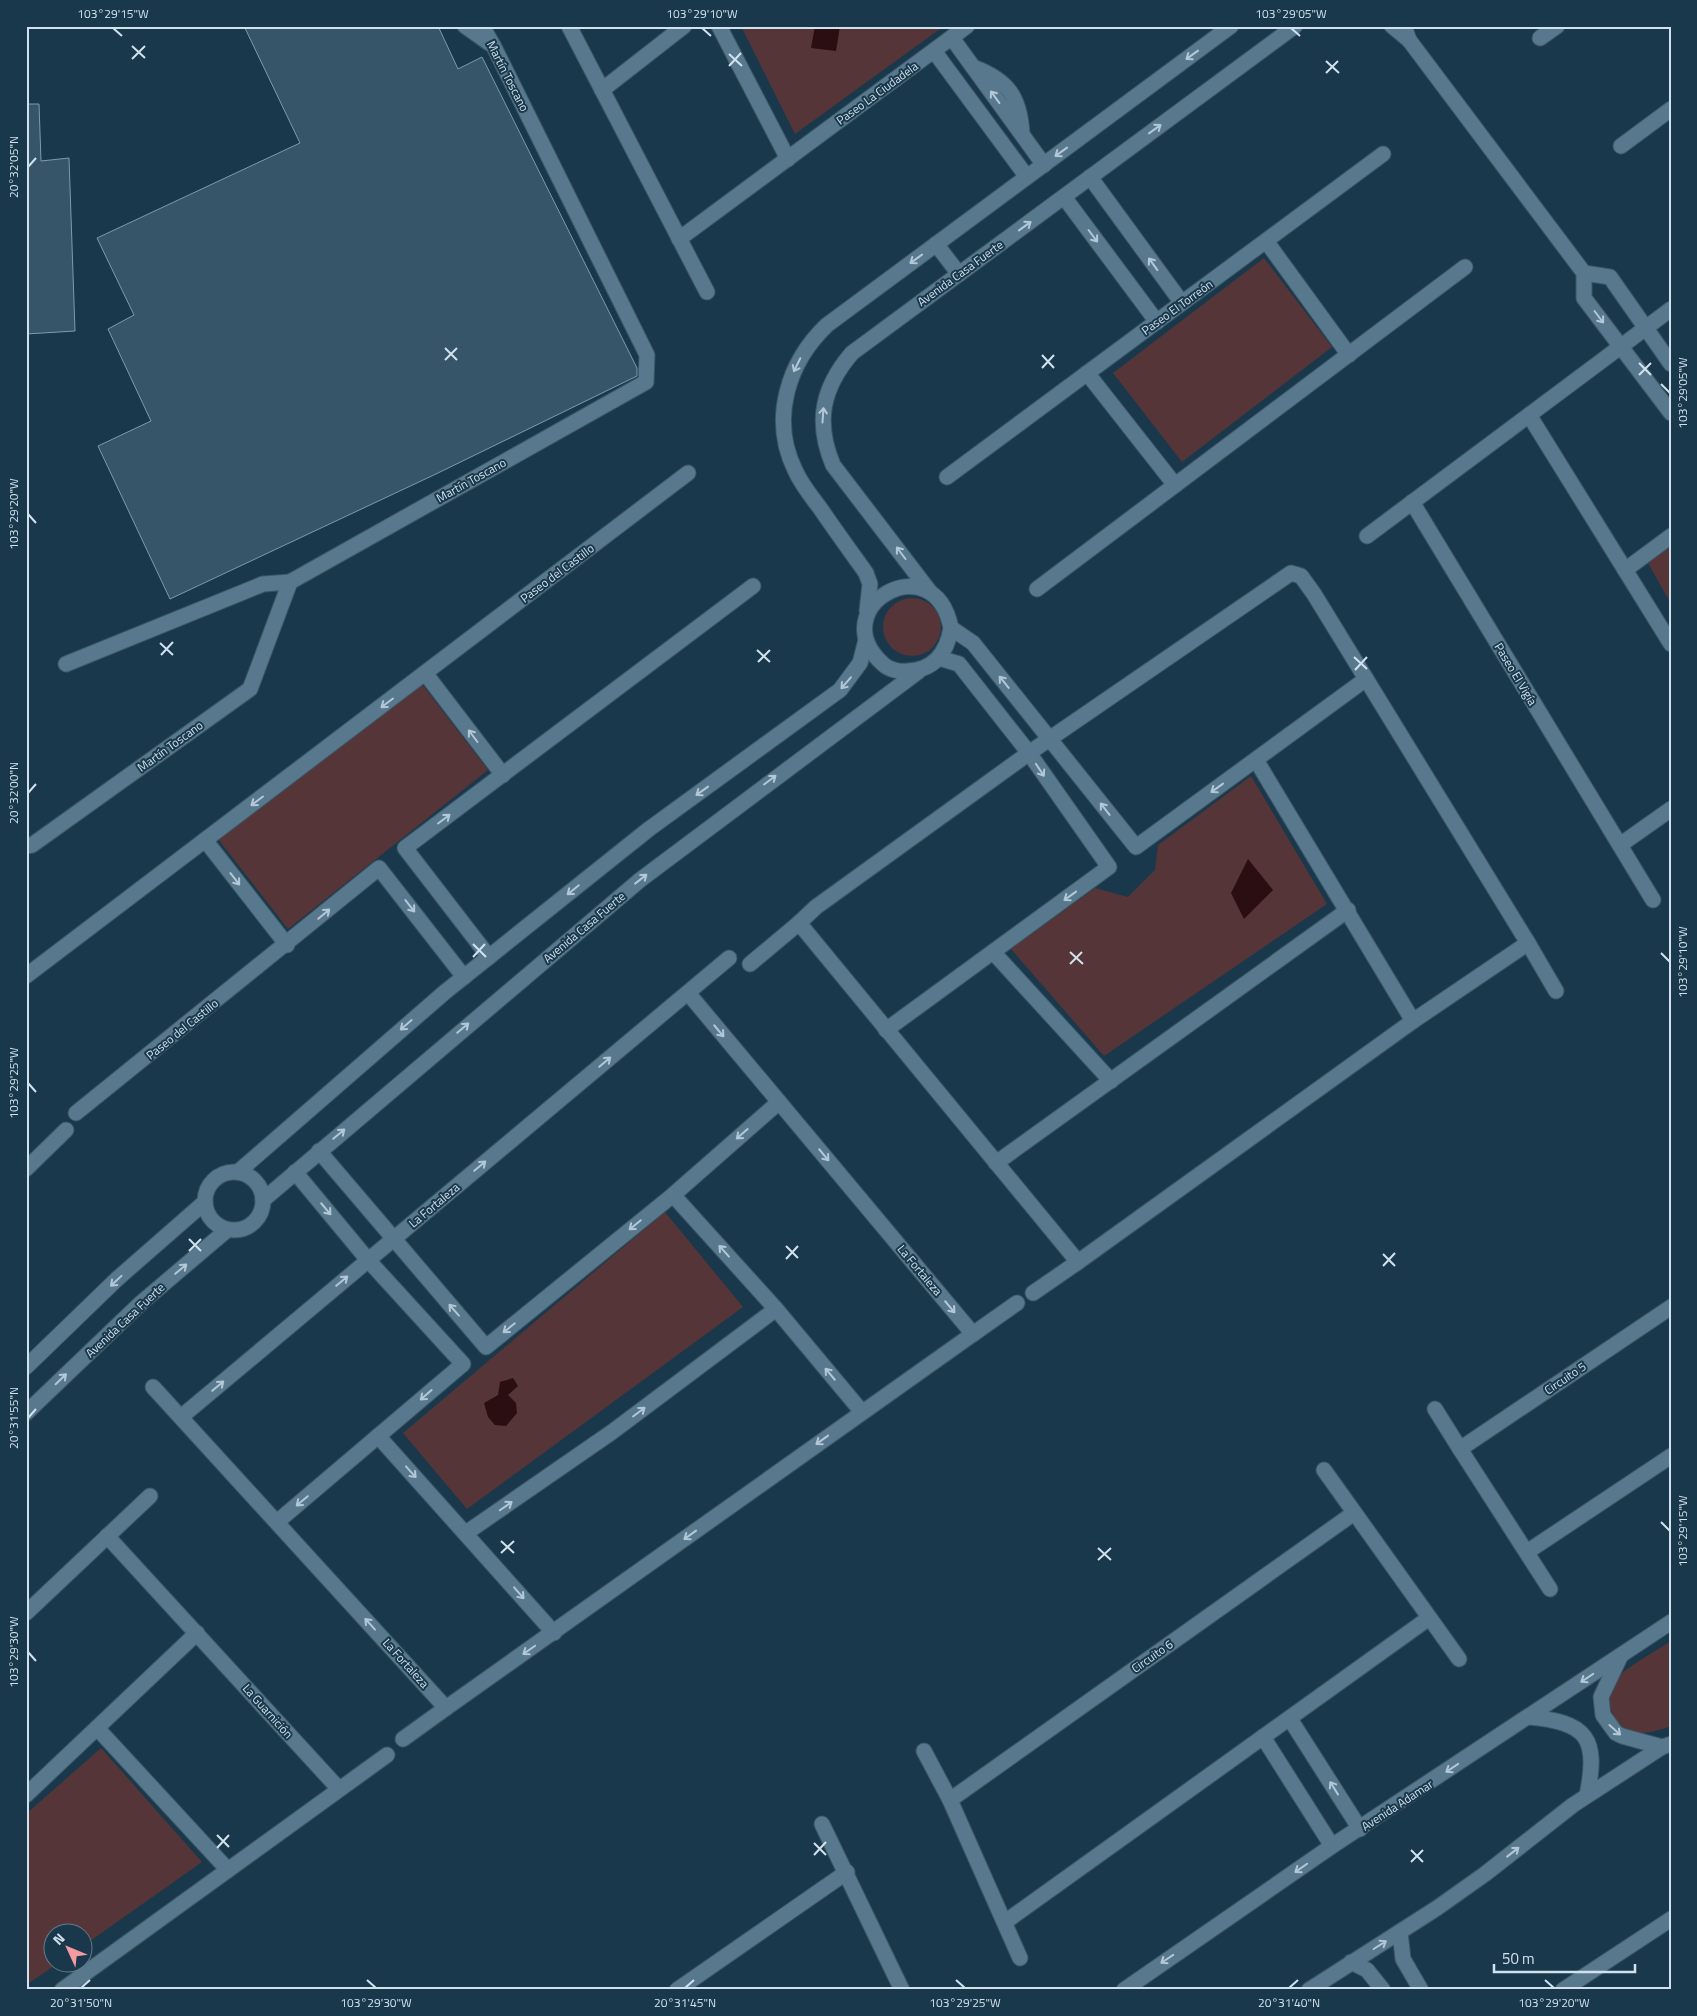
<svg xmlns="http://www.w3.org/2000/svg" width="1697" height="2016" viewBox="0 0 1697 2016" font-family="'Titillium Web',sans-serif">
	<rect width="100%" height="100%" fill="#1a384b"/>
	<g fill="#553538">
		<path d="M741 26H944L795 134Z"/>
		<path d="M1264 258 1332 347 1182 462 1113 373Z"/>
		<path d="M1671 546V604L1648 563Z"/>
		<circle cx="912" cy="627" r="29"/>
		<path d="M421 683 488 770 288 929 218 839Z"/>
		<path d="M1251 776 1327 904 1104 1056 1011 949 1095 888 1128 897 1155 870 1158 845Z"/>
		<path d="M665 1212 743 1307 467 1509 403 1433Z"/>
		<path d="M1671 1641V1726C1659 1730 1646 1735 1633 1732 1614 1728 1602 1698 1614 1681 1623 1669 1656 1651 1671 1641Z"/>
		<path d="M101 1748 202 1862 83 1946 82 1934H52V1964H57L26 1985V1814Z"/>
	</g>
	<g fill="#2a0e12">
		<path d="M815 26H840L836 51 811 48Z"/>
		<path d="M1248 859 1273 890 1244 919 1231 893Z"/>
		<path d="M513 1378 518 1386 508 1395 516 1403 517 1413 506 1426 495 1425 488 1417 484 1403 498 1395 500 1382Z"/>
	</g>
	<g fill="#375569" stroke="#7a9bb1">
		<path d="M244 26H438L458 69 482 57 637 368V376L438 473 170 599 98 446 151 421 108 329 134 315 97 238 300 143Z"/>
		<path d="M26 104H39L41 161 69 158 75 331 26 334Z"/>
	</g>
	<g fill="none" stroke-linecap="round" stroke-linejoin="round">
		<defs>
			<g id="minor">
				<path d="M465 26 489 43"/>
				<path d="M569 26 707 292"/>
				<path d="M719 26 788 159"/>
				<path d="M1392 26 1409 40 1404 26"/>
				<path d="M952 38 1044 165"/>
				<path d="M1540 38 1557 26"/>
				<path d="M1409 40 1584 273V298L1671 413"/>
				<path d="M934 51 1027 177"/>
				<path d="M973 67C1008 80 1020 97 1022 134"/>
				<path d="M602 90 684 26"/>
				<path d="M1621 146 1671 109"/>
				<path d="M1090 177 1182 303"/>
				<path d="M1064 197 1157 322"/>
				<path d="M679 239 967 26"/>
				<path d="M1266 241 1349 355"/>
				<path d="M936 244 959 274"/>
				<path d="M1584 273 1610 277 1671 364"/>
				<path d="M1087 373 1175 485"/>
				<path d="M1529 415 1671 644"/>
				<path d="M947 477 1383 154"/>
				<path d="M1412 502 1653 900"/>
				<path d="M1367 536 1671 309"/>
				<path d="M1625 570 1671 536"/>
				<path d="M1291 573 1301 576 1314 594 1528 943 1413 1021 1078 1262 799 923 816 907 1029 753Z"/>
				<path d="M1037 589 1465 267"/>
				<path d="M930 592 833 465C815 422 822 388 852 353L1295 26"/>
				<path d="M867 611 870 584 866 573C851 552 835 530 820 508 811 496 801 484 795 470 770 419 788 362 827 325L1231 26"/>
				<path d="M951 628C947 652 935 670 908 671 900 672 889 670 883 664 821 608 934 542 951 628L973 643 1136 847 1366 679"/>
				<path d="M66 664 263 584 290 582"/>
				<path d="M425 673 503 775"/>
				<path d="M1256 760 1413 1021"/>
				<path d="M205 840 287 945"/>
				<path d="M1620 845 1671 809"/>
				<path d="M26 846 32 845 250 689 290 582 646 382 647 355 494 47 482 26"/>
				<path d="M1528 943 1556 991"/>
				<path d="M993 952 1111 1081"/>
				<path d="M489 957 405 848 753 586"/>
				<path d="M750 964 799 923"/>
				<path d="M26 976 688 473"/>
				<path d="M886 1030 1109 867 1029 753 959 664 939 658"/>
				<path d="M76 1113 379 868 464 977"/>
				<path d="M319 1151 486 1347 673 1195 779 1102"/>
				<path d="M996 1163 1348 910"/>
				<path d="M26 1169 66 1130"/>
				<circle cx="234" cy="1201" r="29"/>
				<path d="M238 1172 445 992 649 829 840 690 860 663 866 640"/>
				<path d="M673 1195 776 1309 862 1412"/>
				<path d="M263 1200 640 880 919 671"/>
				<path d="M1033 1293 1078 1262"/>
				<path d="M973 1334 1017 1303"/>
				<path d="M26 1367 117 1279 205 1202"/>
				<path d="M153 1387 446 1708 973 1334 688 993"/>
				<path d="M1435 1409 1460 1449 1671 1307"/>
				<path d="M26 1413 141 1303 227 1230"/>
				<path d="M181 1417 729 958"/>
				<path d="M378 1436 554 1633"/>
				<path d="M1460 1449 1550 1589"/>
				<path d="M1324 1470 1459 1659"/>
				<path d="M277 1522 463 1364 368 1260 295 1172"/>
				<path d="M466 1533 612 1432 776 1309"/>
				<path d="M107 1536 339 1789"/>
				<path d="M1527 1552 1671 1456"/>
				<path d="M26 1613 150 1496"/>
				<path d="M1620 1657 1601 1697 1603 1715 1616 1733 1622 1736 1662 1747"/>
				<path d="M1529 1717C1587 1722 1599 1738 1587 1795"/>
				<path d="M1290 1719 1360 1829"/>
				<path d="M97 1728 228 1870"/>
				<path d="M1263 1737 1332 1846"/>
				<path d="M403 1739 446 1708"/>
				<path d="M924 1751 950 1800 1020 1958"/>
				<path d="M26 1795 197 1633"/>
				<path d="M950 1800 1354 1513"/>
				<path d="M822 1824 902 1990"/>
				<path d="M1005 1922 1429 1618"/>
				<path d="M1400 1932 1403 1959 1421 1990"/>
				<path d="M1351 1962 1367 1970 1383 1990"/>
				<path d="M62 1990 387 1755"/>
				<path d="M677 1990 847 1872"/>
				<path d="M1124 1990 1332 1846 1671 1622"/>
				<path d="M1309 1990 1437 1908 1485 1874 1573 1805 1662 1747 1671 1744"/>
				<path d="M1563 1990 1671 1919"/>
			</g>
		</defs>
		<use href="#minor" stroke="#3b5665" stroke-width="17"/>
		<use href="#minor" stroke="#58788d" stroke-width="15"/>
	</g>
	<defs><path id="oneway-shaft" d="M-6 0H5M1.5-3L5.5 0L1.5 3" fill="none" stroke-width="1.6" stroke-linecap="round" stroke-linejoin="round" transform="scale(1.25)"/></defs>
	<g stroke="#b3c8d6">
		<use href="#oneway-shaft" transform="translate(1192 55) rotate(144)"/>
		<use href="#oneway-shaft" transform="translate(995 97) rotate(-126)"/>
		<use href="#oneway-shaft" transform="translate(1155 129) rotate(-36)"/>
		<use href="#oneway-shaft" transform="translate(1061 152) rotate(144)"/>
		<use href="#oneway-shaft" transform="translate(1025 226) rotate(-36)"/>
		<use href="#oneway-shaft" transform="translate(1093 236) rotate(53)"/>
		<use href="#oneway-shaft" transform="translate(916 259) rotate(144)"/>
		<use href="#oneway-shaft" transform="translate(1153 264) rotate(-126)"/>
		<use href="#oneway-shaft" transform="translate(1599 317) rotate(53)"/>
		<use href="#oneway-shaft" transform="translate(797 365) rotate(116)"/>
		<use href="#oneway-shaft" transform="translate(823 415) rotate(-86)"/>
		<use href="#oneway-shaft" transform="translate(901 553) rotate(-127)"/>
		<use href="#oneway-shaft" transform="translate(1004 682) rotate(-129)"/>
		<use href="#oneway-shaft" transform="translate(846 683) rotate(131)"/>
		<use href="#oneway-shaft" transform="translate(387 703) rotate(143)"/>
		<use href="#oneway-shaft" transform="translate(473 736) rotate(-127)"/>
		<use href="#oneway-shaft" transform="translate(1040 770) rotate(56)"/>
		<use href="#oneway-shaft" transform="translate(770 780) rotate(-37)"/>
		<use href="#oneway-shaft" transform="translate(1217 788) rotate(144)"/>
		<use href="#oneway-shaft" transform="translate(702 791) rotate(144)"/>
		<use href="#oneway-shaft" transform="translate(257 801) rotate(143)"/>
		<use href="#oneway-shaft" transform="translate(1105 809) rotate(-128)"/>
		<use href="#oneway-shaft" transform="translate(444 819) rotate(-37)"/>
		<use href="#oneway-shaft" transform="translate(235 879) rotate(52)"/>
		<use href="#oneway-shaft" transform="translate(641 879) rotate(-38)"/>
		<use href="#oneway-shaft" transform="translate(573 890) rotate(141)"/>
		<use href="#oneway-shaft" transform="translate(1070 896) rotate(144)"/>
		<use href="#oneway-shaft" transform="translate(410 906) rotate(52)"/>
		<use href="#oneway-shaft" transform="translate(324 914) rotate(-40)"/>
		<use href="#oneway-shaft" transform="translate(406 1025) rotate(139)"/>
		<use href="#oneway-shaft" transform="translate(463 1028) rotate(-40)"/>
		<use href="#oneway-shaft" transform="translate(719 1031) rotate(50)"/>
		<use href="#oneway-shaft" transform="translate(605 1062) rotate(-40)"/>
		<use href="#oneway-shaft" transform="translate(339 1134) rotate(-40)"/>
		<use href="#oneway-shaft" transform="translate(742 1134) rotate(139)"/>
		<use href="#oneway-shaft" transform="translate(824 1155) rotate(50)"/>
		<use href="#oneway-shaft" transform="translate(480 1166) rotate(-40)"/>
		<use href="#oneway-shaft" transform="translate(326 1209) rotate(50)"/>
		<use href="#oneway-shaft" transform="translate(635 1225) rotate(141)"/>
		<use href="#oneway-shaft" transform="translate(724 1251) rotate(-132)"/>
		<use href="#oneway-shaft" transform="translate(181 1269) rotate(-40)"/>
		<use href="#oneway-shaft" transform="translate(116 1281) rotate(137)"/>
		<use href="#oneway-shaft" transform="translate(342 1281) rotate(-40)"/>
		<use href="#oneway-shaft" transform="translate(950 1307) rotate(50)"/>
		<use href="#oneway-shaft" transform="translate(454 1310) rotate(-131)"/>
		<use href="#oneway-shaft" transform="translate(509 1328) rotate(141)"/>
		<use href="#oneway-shaft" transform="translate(830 1374) rotate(-130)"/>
		<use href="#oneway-shaft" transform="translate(61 1379) rotate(-44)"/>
		<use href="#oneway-shaft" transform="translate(218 1386) rotate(-40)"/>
		<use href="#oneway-shaft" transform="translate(426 1395) rotate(139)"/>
		<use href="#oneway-shaft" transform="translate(639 1412) rotate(-37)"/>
		<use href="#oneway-shaft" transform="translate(822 1440) rotate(144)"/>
		<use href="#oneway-shaft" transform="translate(411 1472) rotate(48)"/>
		<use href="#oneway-shaft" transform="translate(302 1501) rotate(140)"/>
		<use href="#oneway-shaft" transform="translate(506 1506) rotate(-35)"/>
		<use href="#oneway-shaft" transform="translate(690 1535) rotate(144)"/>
		<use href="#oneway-shaft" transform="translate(519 1593) rotate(49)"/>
		<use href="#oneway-shaft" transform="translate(370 1624) rotate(-132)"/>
		<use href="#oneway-shaft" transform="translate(529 1650) rotate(145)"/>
		<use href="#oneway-shaft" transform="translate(1587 1678) rotate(146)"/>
		<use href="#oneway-shaft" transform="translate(1615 1730) rotate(42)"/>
		<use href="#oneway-shaft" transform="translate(1452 1768) rotate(146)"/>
		<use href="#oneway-shaft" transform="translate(1334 1788) rotate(-122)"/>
		<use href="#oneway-shaft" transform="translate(1513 1852) rotate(-38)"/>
		<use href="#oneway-shaft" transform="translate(1301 1868) rotate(145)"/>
		<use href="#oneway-shaft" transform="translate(1380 1945) rotate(-32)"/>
		<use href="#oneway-shaft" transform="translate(1167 1959) rotate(146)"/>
	</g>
	<path fill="none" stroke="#d1e2ee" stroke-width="2" d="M113 28 122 36M702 28 711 36M1291 28 1300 36M132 46 145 58M729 54 742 66M132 59 145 46M1326 61 1339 73M729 66 741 53M1326 73 1338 61M28 167 36 158M445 348 457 360M1042 355 1054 368M445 360 457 348M1639 363 1651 375M1042 368 1054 355M1639 375 1651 363M1661 384 1670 393M28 514 36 523M160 643 173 655M757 650 770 662M161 655 173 642M1354 657 1367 669M758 662 770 650M1355 670 1367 657M28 793 36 784M473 944 486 957M1070 952 1083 964M1661 953 1670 962M473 957 485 944M1070 964 1082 952M28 1083 36 1092M189 1239 201 1251M786 1246 798 1258M189 1251 201 1239M1383 1254 1395 1266M786 1259 798 1246M1383 1266 1395 1253M28 1418 36 1409M1661 1522 1670 1531M501 1541 514 1553M1098 1548 1111 1560M501 1553 514 1541M1098 1560 1111 1548M28 1652 36 1661M217 1835 229 1847M814 1843 826 1855M217 1848 229 1835M1411 1850 1423 1862M814 1855 826 1842M1411 1862 1423 1850M367 1980 376 1988M956 1980 965 1988M1545 1980 1554 1988M81 1988 90 1980M685 1988 694 1980M1289 1988 1298 1980"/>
	<g text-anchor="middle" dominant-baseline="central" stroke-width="4" stroke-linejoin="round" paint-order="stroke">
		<g font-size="12" fill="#d1e2ee" stroke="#1a384b">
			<text transform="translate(508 76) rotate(63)">Martín Toscano</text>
			<text transform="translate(877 93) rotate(-36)">Paseo La Ciudadela</text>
			<text transform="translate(960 273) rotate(-36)">Avenida Casa Fuerte</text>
			<text transform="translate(1177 307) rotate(-36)">Paseo El Torreón</text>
			<text transform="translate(471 480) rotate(-29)">Martín Toscano</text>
			<text transform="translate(557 573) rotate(-37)">Paseo del Castillo</text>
			<text transform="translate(1516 674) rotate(59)">Paseo El Vigía</text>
			<text transform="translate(170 746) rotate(-36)">Martín Toscano</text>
			<text transform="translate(584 927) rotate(-40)">Avenida Casa Fuerte</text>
			<text transform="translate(182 1029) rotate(-39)">Paseo del Castillo</text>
			<text transform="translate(434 1205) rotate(-40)">La Fortaleza</text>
			<text transform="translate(920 1270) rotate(50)">La Fortaleza</text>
			<text transform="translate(125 1320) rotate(-43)">Avenida Casa Fuerte</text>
			<text transform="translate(1565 1378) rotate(-34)">Circuito 5</text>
			<text transform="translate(1152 1656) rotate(-35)">Circuito 6</text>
			<text transform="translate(406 1663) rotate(48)">La Fortaleza</text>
			<text transform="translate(268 1711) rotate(48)">La Guarnición</text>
			<text transform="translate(1397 1805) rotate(-33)">Avenida Adamar</text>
		</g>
	</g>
	<rect width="1697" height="2016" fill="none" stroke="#1a384b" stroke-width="55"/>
	<g transform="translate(68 1948) rotate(314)"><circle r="24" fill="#1a384b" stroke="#637c8c"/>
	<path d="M0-4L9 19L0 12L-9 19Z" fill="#f49aa2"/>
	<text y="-8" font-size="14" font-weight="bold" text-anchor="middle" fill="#d1e2ee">N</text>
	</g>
	<path d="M1494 1964v8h141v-8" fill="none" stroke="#d1e2ee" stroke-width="2.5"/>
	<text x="1502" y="1964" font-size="15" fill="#d1e2ee" stroke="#1a384b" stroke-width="4" paint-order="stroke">50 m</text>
	<rect x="28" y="28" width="1642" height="1960" fill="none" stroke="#d1e2ee" stroke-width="2"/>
	<g font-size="12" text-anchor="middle" fill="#d1e2ee">
		<text x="113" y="18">103°29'15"W</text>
		<text x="702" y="18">103°29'10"W</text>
		<text x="1291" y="18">103°29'05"W</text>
		<text transform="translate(14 167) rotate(-90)" y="4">20°32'05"N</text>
		<text transform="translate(1683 393) rotate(-90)" y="4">103°29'05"W</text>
		<text transform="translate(14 514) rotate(-90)" y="4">103°29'20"W</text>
		<text transform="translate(14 793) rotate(-90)" y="4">20°32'00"N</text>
		<text transform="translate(1683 962) rotate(-90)" y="4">103°29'10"W</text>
		<text transform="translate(14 1083) rotate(-90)" y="4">103°29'25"W</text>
		<text transform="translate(14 1418) rotate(-90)" y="4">20°31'55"N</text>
		<text transform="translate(1683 1531) rotate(-90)" y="4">103°29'15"W</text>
		<text transform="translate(14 1652) rotate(-90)" y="4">103°29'30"W</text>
		<text x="81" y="2007">20°31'50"N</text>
		<text x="376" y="2007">103°29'30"W</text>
		<text x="685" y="2007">20°31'45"N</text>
		<text x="965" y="2007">103°29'25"W</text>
		<text x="1289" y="2007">20°31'40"N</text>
		<text x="1554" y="2007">103°29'20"W</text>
	</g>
</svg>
